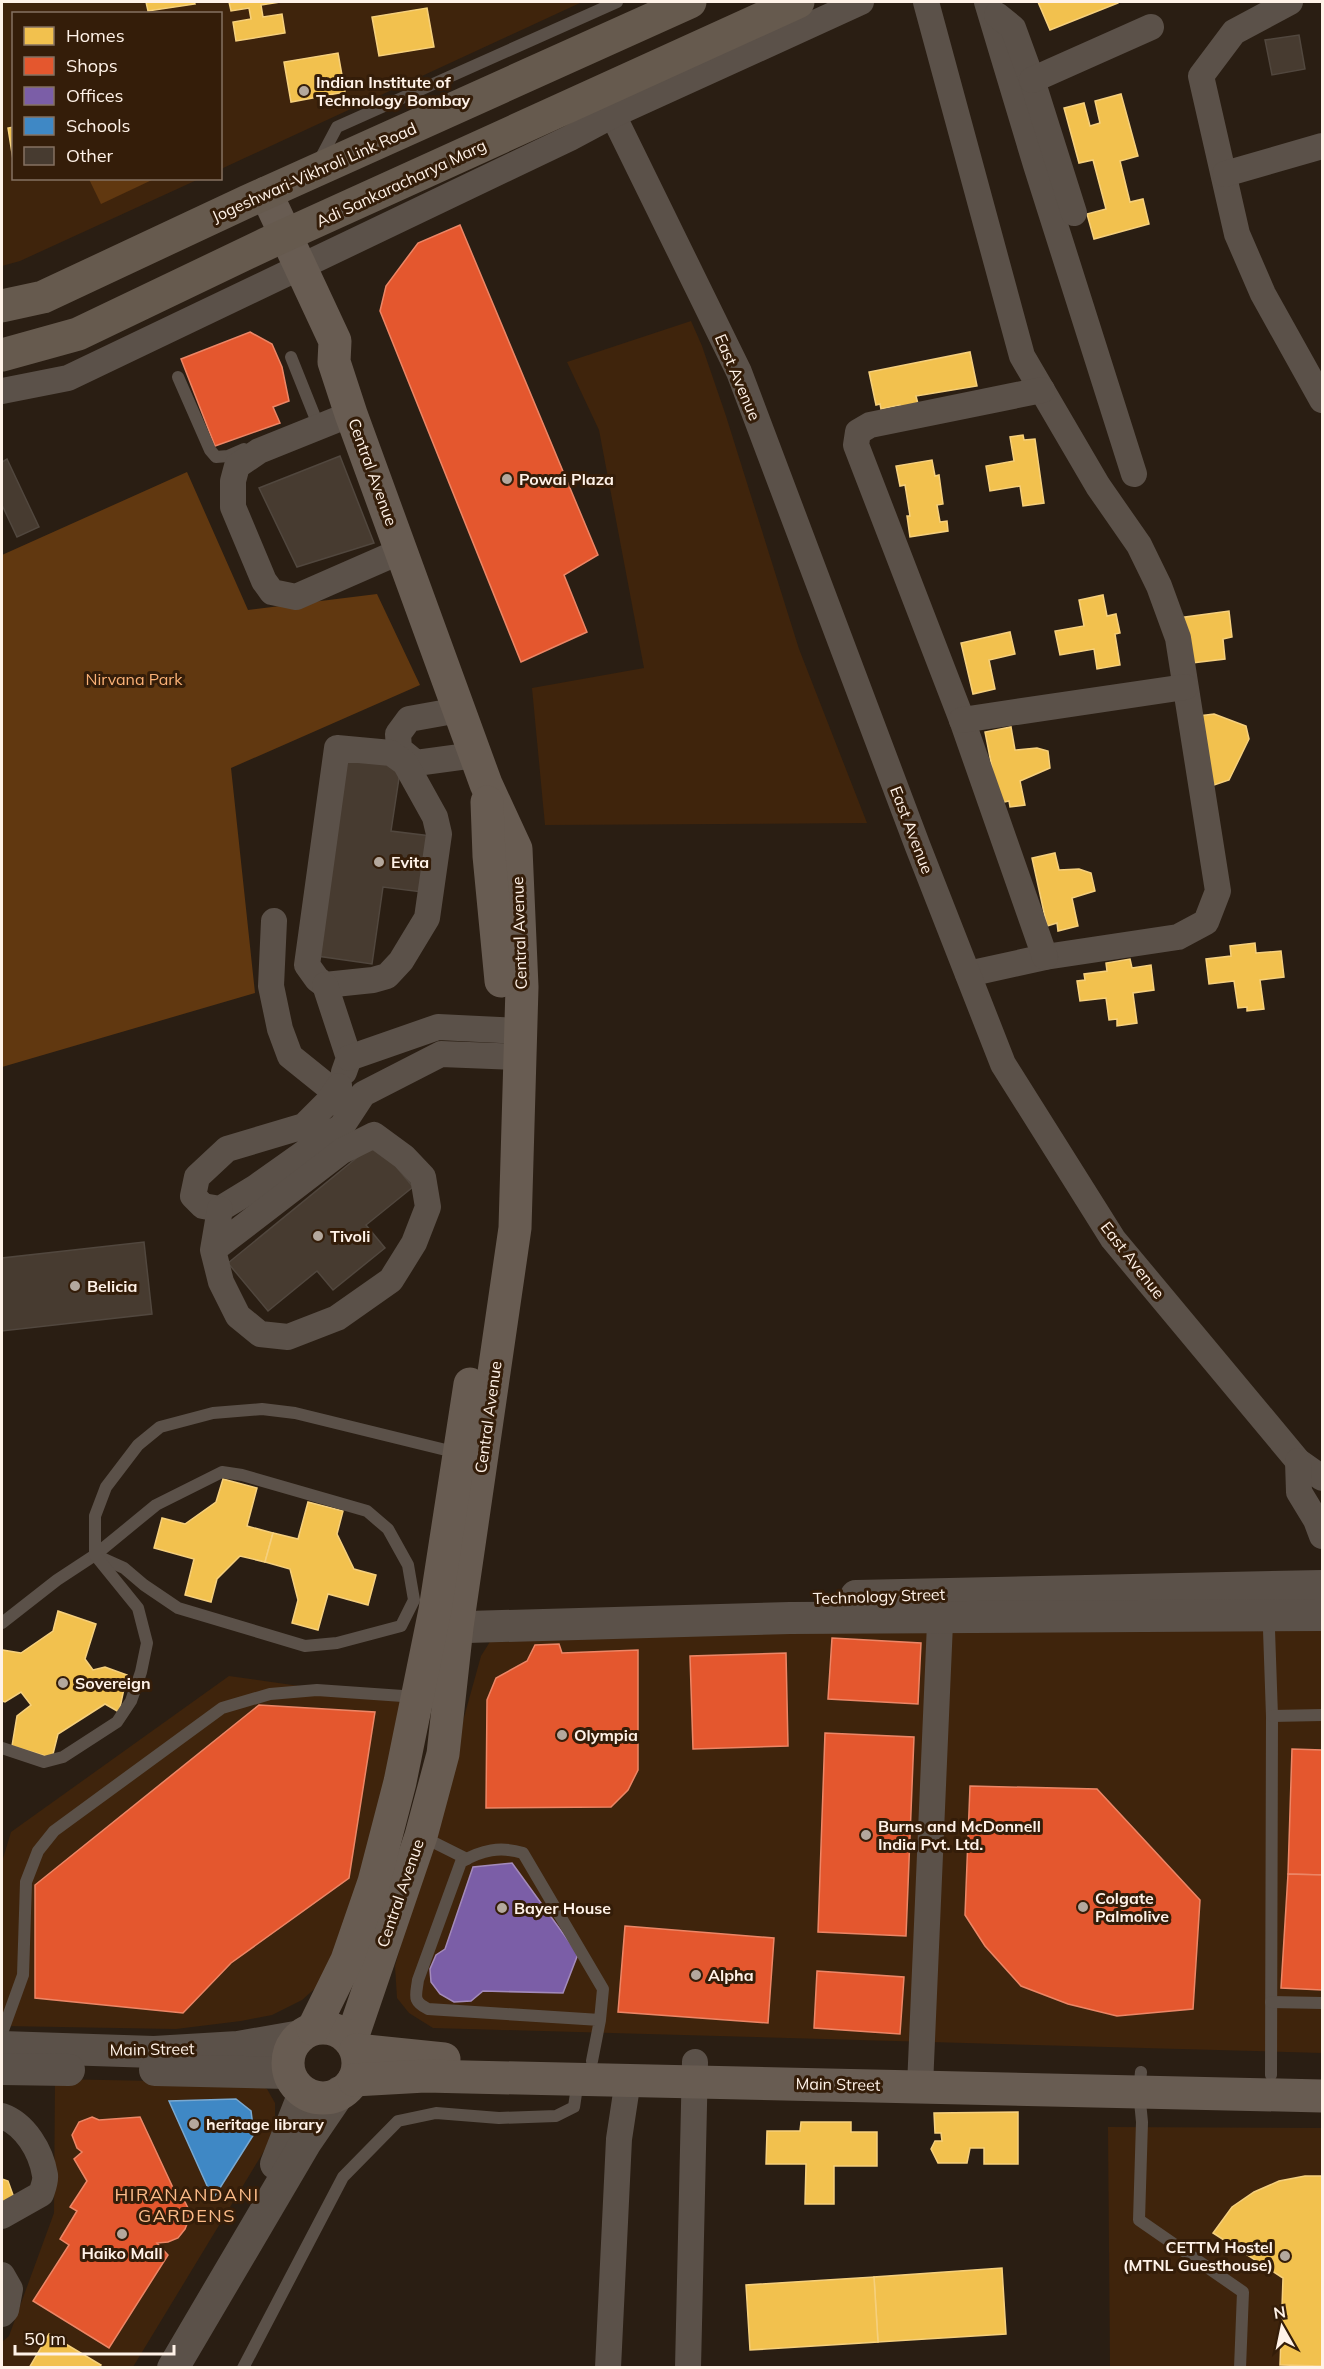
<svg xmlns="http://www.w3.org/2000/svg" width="1324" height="2369" viewBox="0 0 1324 2369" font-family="Mulish,sans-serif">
	<rect width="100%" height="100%" fill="#2a1e13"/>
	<g fill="#3f240c">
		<path d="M2 2H582L221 169 220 14H14V178L199 179 20 261 2 266Z"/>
		<path d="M691 321 702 346 726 416 799 649 867 823 545 825 532 688 644 668 599 430 567 362Z"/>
		<path d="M1322 1623V2053L433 2028 409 2013 397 1998 395 1966 481 1656 493 1637Z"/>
		<path d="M229 1676 404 1701 369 1855 329 1976 302 2000 272 2015 241 2021 176 2029 2 2026V1862L11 1832Z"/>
		<path d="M55 2079 254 2083 267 2089 275 2103V2133L133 2367 2 2368V2342L9 2336 54 2213Z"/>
		<path d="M1108 2127 1322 2128V2367H1110Z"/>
	</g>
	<g fill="#613810">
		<path d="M89 179H154L101 204Z"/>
		<path d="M187 472 248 610 377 594 420 685 231 768 255 993 2 1067V555Z"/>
	</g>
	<g fill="#f2c14e" stroke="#f6d07c" stroke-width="1.5">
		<path d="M146 2H194L195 4 148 11Z"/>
		<path d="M229 2H280L261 5 263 17 282 14 285 33 236 41 233 22 251 19 249 8 231 11Z"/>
		<path d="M1038 2H1118V3L1050 30Z"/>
		<path d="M427 8 434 47 379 56 372 17Z"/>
		<path d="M338 53 345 92 291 102 284 62Z"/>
		<path d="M1121 94 1138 156 1120 161 1130 202 1143 199 1149 224 1094 239 1087 214 1106 209 1093 160 1079 163 1064 108 1084 103 1090 126 1100 123 1095 101Z"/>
		<path d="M14 127V166L8 128Z"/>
		<path d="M970 352 977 386 916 396 918 404 901 407 900 405 881 409 880 404 876 405 869 372Z"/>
		<path d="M1023 435 1024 440 1035 439 1044 503 1023 506 1020 486 990 491 986 466 1014 461 1010 437Z"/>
		<path d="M932 460 935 476 939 475 943 504 937 505 940 522 947 521 948 531 910 537 907 516H910L905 485 900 486 896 466Z"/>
		<path d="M1103 595 1107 616 1116 614 1120 633 1115 634 1120 665 1097 669 1094 649 1060 655 1055 631 1084 626 1079 600Z"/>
		<path d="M1229 611 1232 637 1223 639 1225 659 1184 664 1178 618Z"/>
		<path d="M1010 632 1015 654 989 660 995 689 973 694 961 643Z"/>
		<path d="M1214 714 1246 726 1249 739 1229 780 1208 787 1191 717Z"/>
		<path d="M1011 727 1015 750 1037 748 1048 751 1050 768 1020 781 1025 805 1010 807 1009 801 999 803 985 732Z"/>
		<path d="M1055 853 1059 870 1079 869 1091 873 1095 891 1072 898 1078 926 1058 931 1057 923 1047 926 1032 858Z"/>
		<path d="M1255 943 1256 953 1281 951 1284 977 1260 980 1264 1009 1247 1011V1007L1238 1008 1234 981 1209 984 1206 959 1231 956 1230 946Z"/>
		<path d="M1130 959 1132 968 1151 965 1154 990 1133 993 1137 1023 1117 1026V1019L1109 1020 1106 998 1080 1001 1077 981 1085 980 1084 974 1107 971 1106 963Z"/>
		<path d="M223 1479 257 1488 247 1526 273 1533 265 1562 240 1556 217 1579 211 1602 185 1595 194 1559 154 1548 162 1518 185 1524 216 1502Z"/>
		<path d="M308 1502 343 1511 337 1534 354 1569 376 1575 368 1605 328 1594 318 1630 292 1623 298 1600 290 1569 265 1562 273 1533 298 1539Z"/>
		<path d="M58 1611 96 1624 85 1659 93 1670 105 1667 127 1675 119 1712 105 1704 58 1734 52 1758 12 1746 17 1716 31 1705 21 1692 5 1702 2 1701V1650L21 1653 53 1631Z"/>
		<path d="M1018 2112V2164H984V2148H970L967 2163H938L931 2149 935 2141H942L941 2133H935L934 2113Z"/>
		<path d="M801 2122H851V2132H877V2166H834V2204H805L806 2164H766L767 2131H800Z"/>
		<path d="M1305 2176H1322V2366L1280 2365 1283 2278 1213 2233 1232 2207 1254 2192 1279 2181Z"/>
		<path d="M2 2179 8 2181 13 2195 10 2205 2 2211Z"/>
		<path d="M1002 2268 1006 2334 878 2342 874 2277Z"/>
		<path d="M874 2277 878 2342 750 2350 746 2285Z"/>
		<path d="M49 2334 101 2365 99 2368H29Z"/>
	</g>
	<g fill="#e4572e" stroke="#ec8666" stroke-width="1.5">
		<path d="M460 225 598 555 564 575 587 632 521 662 380 311 386 286 418 243Z"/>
		<path d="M250 332 272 344 282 367 289 401 273 407 280 423 215 446 181 359Z"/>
		<path d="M832 1638 921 1643 918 1704 828 1699Z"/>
		<path d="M559 1644 562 1653 638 1650V1770L628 1790 611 1807 486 1808 487 1700 496 1678 527 1661 535 1645Z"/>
		<path d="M786 1653 788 1746 693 1749 690 1656Z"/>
		<path d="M259 1705 375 1712 349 1878 231 1963 183 2013 35 1998V1885Z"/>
		<path d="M825 1733 914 1737 906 1936 818 1932Z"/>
		<path d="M1292 1749 1322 1750V1875L1288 1874Z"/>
		<path d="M970 1786 1097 1789 1200 1900 1193 2009 1117 2016 1068 2004 1021 1986 985 1946 965 1915Z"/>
		<path d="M1288 1874 1322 1875V1990L1281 1988Z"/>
		<path d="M625 1926 774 1938 768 2023 618 2012Z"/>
		<path d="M817 1971 904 1977 900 2034 814 2028Z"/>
		<path d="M92 2117 99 2120 140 2117 175 2192 183 2198 188 2208 189 2219 185 2229 178 2238 168 2242 157 2243 168 2255 109 2348 33 2301 69 2245 60 2239 77 2211 70 2207 87 2181 74 2159 82 2152 77 2148 72 2135 79 2122Z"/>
	</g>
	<path fill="#7b5ea7" stroke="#a38aba" stroke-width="1.5" d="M512 1863 578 1954 563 1993 483 1991 471 2001 454 2002 440 1994 431 1982 430 1969 436 1955 445 1949 473 1867Z"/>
	<path fill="#3f88c5" stroke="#79a8d0" stroke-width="1.5" d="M236 2099 251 2111 254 2134 213 2199 169 2101Z"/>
	<g fill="#473b30" stroke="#51473e" stroke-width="1.5">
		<path d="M1299 35 1305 69 1272 75 1265 40Z"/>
		<path d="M340 456 374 543 297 567 259 488Z"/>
		<path d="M7 459 39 527 17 537 2 505V462Z"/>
		<path d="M347 757 401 765 391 831 431 836 422 892 383 887 372 964 317 956Z"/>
		<path d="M376 1142 413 1187 366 1225 385 1248 333 1290 317 1271 268 1311 228 1263Z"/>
		<path d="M144 1242 152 1314 2 1331V1258Z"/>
	</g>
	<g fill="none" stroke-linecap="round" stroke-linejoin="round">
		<g stroke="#5b5149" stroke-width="12">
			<path d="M318 163 337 127 617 2"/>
			<path d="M291 357 315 417"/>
			<path d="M178 377 210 450 216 457 228 456 244 449"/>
			<path d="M1266 1617 1269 1630 1272 1716 1271 2075"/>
			<path d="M2 1623 57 1580 95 1555 156 1505 222 1472 242 1475 367 1511 388 1529 408 1565 414 1600 401 1626 337 1643 305 1646 178 1608 144 1585 124 1568 95 1555"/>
			<path d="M1272 1716 1322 1715"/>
			<path d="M2 1748 44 1762 63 1757 117 1722 131 1701 141 1672 147 1643 138 1608 95 1555V1516L106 1487 138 1445 160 1427 213 1413 262 1409 295 1413 458 1453"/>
			<path d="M423 1837 467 1859"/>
			<path d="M1271 2002 1322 2003"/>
			<path d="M2 2033 23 1975 26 1882 38 1851 54 1831 222 1708 270 1694 317 1690 417 1697"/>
			<path d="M592 2061 600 2020 603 1989 523 1853C500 1846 482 1850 461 1862L418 1980C416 1996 412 2001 428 2009L600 2020"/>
			<path d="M1141 2072 1139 2091 1142 2122 1139 2220 1243 2292 1240 2368"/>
			<path d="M243 2368 343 2177 398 2121 436 2113 499 2118 556 2116 574 2107 578 2080"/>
		</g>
		<g stroke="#5b5149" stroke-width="26">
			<path d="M926 2 1022 356 1098 486 1139 545 1159 586 1178 638 1218 891 1206 922 1178 937 1045 957 968 974"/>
			<path d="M987 2 1036 165 1134 474"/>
			<path d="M1290 2 1234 32 1201 76 1237 234 1263 294 1322 400"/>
			<path d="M997 15 1013 28 1032 80 1074 213"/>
			<path d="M1032 80 1151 27"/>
			<path d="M613 115 739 372 918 847 1003 1064 1113 1239 1298 1461 1322 1478"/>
			<path d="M1225 174 1322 146"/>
			<path d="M1042 390 870 425 858 432 856 445 962 720 1045 957"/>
			<path d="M2 391 68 378 570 138 613 115 861 2"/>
			<path d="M351 414 259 451 237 466 233 481V507L264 581 272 592 296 597 401 551"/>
			<path d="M459 710 409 719 398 734 399 749 416 763 475 755"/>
			<path d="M962 720 1185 687"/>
			<path d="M337 748 391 753 405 763 435 817 439 834 427 918 401 961 387 976 373 980 325 985 317 979 307 965Z"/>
			<path d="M274 921 271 986 280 1029 290 1056 326 1085 339 1086"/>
			<path d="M325 985 349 1058 344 1072"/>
			<path d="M349 1058 438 1027 521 1031"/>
			<path d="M339 1086 328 1102 304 1126 227 1149 197 1177 193 1196 203 1206 220 1209 256 1187 342 1126 363 1094 441 1054 520 1057"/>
			<path d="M213 1250 342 1151 374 1135 404 1157 423 1177 428 1207 414 1243 391 1280 337 1318 288 1337 260 1334 238 1316 221 1282 213 1250 220 1209"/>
			<path d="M1298 1461 1299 1492 1316 1520 1322 1536"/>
			<path d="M920 2086 941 1600"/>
			<path d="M2 2116C25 2124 41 2151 45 2175 46 2181 43 2188 41 2194L2 2216"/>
			<path d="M2 2275 10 2289 6 2310 2 2314"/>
			<path d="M608 2368 619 2139 628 2080"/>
			<path d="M688 2368 695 2062"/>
		</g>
		<g stroke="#5b5149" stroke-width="32">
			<path d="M856 1596 1322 1586"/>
			<path d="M433 1628 790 1618 1322 1615"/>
			<path d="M2 2047 154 2052 238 2047 301 2036"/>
			<path d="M2 2069 69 2070"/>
			<path d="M155 2070 289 2073"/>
			<path d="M276 2164 304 2093"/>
			<path d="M173 2368 306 2142 340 2092"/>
		</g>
		<g stroke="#685c52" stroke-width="33">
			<path d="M266 193 335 341 334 362 351 414 486 784 516 849 522 987 515 1228 457 1627 443 1754 421 1836 351 2041"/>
			<path d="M487 802 489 856 501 981"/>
			<circle cx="323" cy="2063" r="35"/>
			<path d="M313 2029 347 1960 374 1882 400 1782 435 1610 470 1384"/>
			<path d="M356 2050 444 2059"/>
			<path d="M354 2080 425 2076 1322 2096"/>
		</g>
		<g stroke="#665a4e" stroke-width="33">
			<path d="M2 306 43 297 248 201 690 2"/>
			<path d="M2 355 78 334 266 244 798 2"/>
		</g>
	</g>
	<g fill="#b4a89d" stroke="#341d09" stroke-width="2">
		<circle cx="304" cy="91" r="6"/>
		<circle cx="507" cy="479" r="6"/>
		<circle cx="379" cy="862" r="6"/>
		<circle cx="318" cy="1236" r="6"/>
		<circle cx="75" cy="1286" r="6"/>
		<circle cx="63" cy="1683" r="6"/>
		<circle cx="562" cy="1735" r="6"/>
		<circle cx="866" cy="1835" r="6"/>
		<circle cx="1083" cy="1907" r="6"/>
		<circle cx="502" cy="1908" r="6"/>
		<circle cx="696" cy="1975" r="6"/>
		<circle cx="194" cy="2124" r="6"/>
		<circle cx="122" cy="2234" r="6"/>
		<circle cx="1285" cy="2256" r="6"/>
	</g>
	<g text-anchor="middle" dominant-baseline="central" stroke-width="6" stroke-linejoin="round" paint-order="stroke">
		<g font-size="16" font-weight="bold" fill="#fff2e8" stroke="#341d09" text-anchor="start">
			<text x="316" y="82">Indian Institute of<tspan x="316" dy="18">Technology Bombay</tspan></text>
			<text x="519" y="479">Powai Plaza</text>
			<text x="391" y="862">Evita</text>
			<text x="330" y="1236">Tivoli</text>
			<text x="87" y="1286">Belicia</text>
			<text x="75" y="1683">Sovereign</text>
			<text x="574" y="1735">Olympia</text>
			<text x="878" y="1826">Burns and McDonnell<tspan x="878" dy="18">India Pvt. Ltd.</tspan></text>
			<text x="1095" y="1898">Colgate<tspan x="1095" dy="18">Palmolive</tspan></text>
			<text x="514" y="1908">Bayer House</text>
			<text x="708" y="1975">Alpha</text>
			<text x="206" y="2124">heritage library</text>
			<text x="1273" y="2247" text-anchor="end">CETTM Hostel<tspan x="1273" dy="18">(MTNL Guesthouse)</tspan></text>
			<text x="122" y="2253" text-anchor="middle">Haiko Mall</text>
		</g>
		<g font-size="16" fill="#fff2e8" stroke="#341d09">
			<text transform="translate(314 172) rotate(-24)">Jogeshwari-Vikhroli Link Road</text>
			<text transform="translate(401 183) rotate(-25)">Adi Sankaracharya Marg</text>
			<text transform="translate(738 377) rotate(67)">East Avenue</text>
			<text transform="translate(373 472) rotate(70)">Central Avenue</text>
			<text transform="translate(912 830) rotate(69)">East Avenue</text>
			<text transform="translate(519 933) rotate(-92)">Central Avenue</text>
			<text transform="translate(1133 1260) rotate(52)">East Avenue</text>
			<text transform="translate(488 1417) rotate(-82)">Central Avenue</text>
			<text transform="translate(879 1596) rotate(-2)">Technology Street</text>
			<text transform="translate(400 1893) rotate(-71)">Central Avenue</text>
			<text transform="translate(152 2049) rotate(-1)">Main Street</text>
			<text transform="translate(838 2084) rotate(1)">Main Street</text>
		</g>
		<g font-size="16" fill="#fcb277" stroke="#341d09">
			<text x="134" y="679">Nirvana Park</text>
		</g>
		<g font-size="18" letter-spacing="1.5" fill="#fcbc89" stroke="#341d09">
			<text x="187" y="2194">HIRANANDANI<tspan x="187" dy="21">GARDENS</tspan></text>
		</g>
	</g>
	<rect width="1324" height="2369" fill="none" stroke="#fff2e8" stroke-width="6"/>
	<rect x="12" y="12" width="210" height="168" fill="#341d09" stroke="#857262" stroke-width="1.5"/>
	<rect x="24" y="27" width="30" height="18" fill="#f2c14e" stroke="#857262" stroke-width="1.5"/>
	<text x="66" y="42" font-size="18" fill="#fff2e8">Homes</text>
	<rect x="24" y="57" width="30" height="18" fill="#e4572e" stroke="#857262" stroke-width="1.5"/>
	<text x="66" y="72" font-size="18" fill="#fff2e8">Shops</text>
	<rect x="24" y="87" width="30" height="18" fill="#7b5ea7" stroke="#857262" stroke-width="1.5"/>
	<text x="66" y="102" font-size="18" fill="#fff2e8">Offices</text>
	<rect x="24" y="117" width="30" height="18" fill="#3f88c5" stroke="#857262" stroke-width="1.5"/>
	<text x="66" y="132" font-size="18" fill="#fff2e8">Schools</text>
	<rect x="24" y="147" width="30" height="18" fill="#473b30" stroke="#857262" stroke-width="1.5"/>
	<text x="66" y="162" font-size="18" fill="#fff2e8">Other</text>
	<g transform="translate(1282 2327) rotate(351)" stroke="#341d09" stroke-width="4.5" paint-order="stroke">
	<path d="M0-4.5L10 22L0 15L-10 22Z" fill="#fff2e8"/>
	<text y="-9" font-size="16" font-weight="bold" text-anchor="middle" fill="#fff2e8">N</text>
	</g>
	<path d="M15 2345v9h159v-9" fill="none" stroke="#fff2e8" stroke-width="3"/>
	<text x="24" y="2345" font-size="18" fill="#fff2e8" stroke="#341d09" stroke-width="4.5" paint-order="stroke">50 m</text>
</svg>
